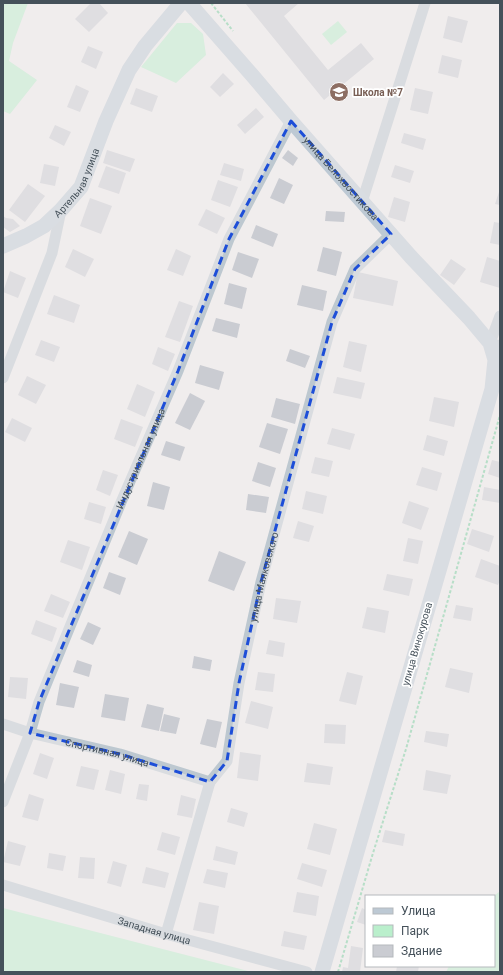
<svg xmlns="http://www.w3.org/2000/svg" width="503" height="975" viewBox="0 0 503 975" font-family="Roboto,sans-serif">
	<rect width="100%" height="100%" fill="#f0eded"/>
	<g fill="#baefcc">
		<path d="M3 3H28L13 43 9 61 37 80 10 114 3 111Z"/>
		<path d="M338 21 347 32 331 45 322 34Z"/>
		<path d="M177 23H191L203 34 206 55 176 83 141 67Z"/>
		<path d="M499 892 500 972H446L449 966H494V896Z"/>
		<path d="M3 908 252 972H3Z"/>
	</g>
	<g fill="#caccd2">
		<path d="M91 3H99L108 13 89 32 75 19Z"/>
		<path d="M245 3H299L284 16 328 70 361 43 374 59 324 100Z"/>
		<path d="M448 16 468 21 462 43 443 38Z"/>
		<path d="M88 46 103 52 96 69 81 62Z"/>
		<path d="M442 55 462 60 458 78 438 73Z"/>
		<path d="M223 73 234 84 220 97 210 87Z"/>
		<path d="M76 85 89 91 80 112 67 107Z"/>
		<path d="M136 88 158 96 152 112 130 104Z"/>
		<path d="M415 88 433 92 428 114 410 110Z"/>
		<path d="M256 108 264 117 245 134 237 125Z"/>
		<path d="M55 125 71 132 64 146 49 138Z"/>
		<path d="M404 133 426 139 423 150 401 143Z"/>
		<path d="M107 150 135 159 130 172 103 163Z"/>
		<path d="M288 150 298 158 293 166 282 158Z"/>
		<path d="M224 163 244 169 241 181 220 175Z"/>
		<path d="M44 164 59 167 55 186 40 183Z"/>
		<path d="M395 165 414 171 410 183 391 177Z"/>
		<path d="M106 166 126 173 119 194 98 187Z"/>
		<path d="M279 178 293 185 284 204 270 198Z"/>
		<path d="M218 180 238 187 230 207 211 200Z"/>
		<path d="M28 184 45 196 25 222 9 210Z"/>
		<path d="M500 189V205L495 204Z"/>
		<path d="M394 197 410 202 405 222 388 217Z"/>
		<path d="M90 198 112 206 101 234 80 226Z"/>
		<path d="M206 209 225 218 217 234 198 225Z"/>
		<path d="M326 211 345 212 344 222 325 221Z"/>
		<path d="M3 216 6 218 13 219 20 226 10 232 3 227Z"/>
		<path d="M494 222 500 223V245L490 243Z"/>
		<path d="M256 225 278 234 273 247 251 238Z"/>
		<path d="M323 247 342 252 336 276 317 271Z"/>
		<path d="M73 249 94 259 85 277 65 267Z"/>
		<path d="M176 249 191 256 183 276 167 270Z"/>
		<path d="M238 252 259 259 252 278 232 270Z"/>
		<path d="M487 257 500 261V288L480 282Z"/>
		<path d="M451 259 466 269 454 285 440 275Z"/>
		<path d="M10 271 26 278 18 298 3 292Z"/>
		<path d="M358 272 398 281 393 306 353 298Z"/>
		<path d="M229 283 247 288 242 309 224 304Z"/>
		<path d="M302 285 327 291 323 311 297 305Z"/>
		<path d="M54 295 80 305 74 323 47 314Z"/>
		<path d="M179 301 193 306 180 342 165 337Z"/>
		<path d="M216 318 240 324 237 338 212 331Z"/>
		<path d="M41 340 60 347 54 362 35 355Z"/>
		<path d="M349 341 367 345 361 372 343 367Z"/>
		<path d="M158 347 175 354 168 371 152 364Z"/>
		<path d="M290 349 310 356 305 368 286 361Z"/>
		<path d="M200 365 224 372 219 390 195 383Z"/>
		<path d="M27 376 46 385 36 404 18 395Z"/>
		<path d="M337 377 365 383 361 399 333 393Z"/>
		<path d="M137 384 155 392 145 417 127 409Z"/>
		<path d="M190 393 205 401 190 430 175 423Z"/>
		<path d="M434 397 459 402 454 427 429 421Z"/>
		<path d="M276 398 300 404 295 424 271 417Z"/>
		<path d="M12 418 32 428 25 442 5 432Z"/>
		<path d="M121 419 143 427 135 447 114 439Z"/>
		<path d="M267 423 288 429 280 454 259 447Z"/>
		<path d="M332 428 355 434 350 450 327 444Z"/>
		<path d="M427 435 448 441 444 456 423 450Z"/>
		<path d="M166 441 185 447 180 461 161 455Z"/>
		<path d="M315 457 333 461 329 477 311 473Z"/>
		<path d="M492 460 500 462V478L488 474Z"/>
		<path d="M258 462 276 468 270 487 252 481Z"/>
		<path d="M422 467 442 473 437 491 416 485Z"/>
		<path d="M103 470 118 475 110 496 96 490Z"/>
		<path d="M153 482 170 487 164 510 147 506Z"/>
		<path d="M484 487 500 490V503L482 500Z"/>
		<path d="M306 491 327 496 323 514 302 509Z"/>
		<path d="M248 494 269 497 266 513 246 510Z"/>
		<path d="M409 501 429 508 421 530 402 523Z"/>
		<path d="M89 502 106 507 101 524 84 519Z"/>
		<path d="M298 521 314 526 309 542 293 538Z"/>
		<path d="M472 529 494 536 489 552 467 544Z"/>
		<path d="M129 531 148 539 137 565 118 557Z"/>
		<path d="M408 538 423 541 418 564 403 561Z"/>
		<path d="M68 540 90 547 82 570 60 562Z"/>
		<path d="M219 551 246 562 234 591 208 581Z"/>
		<path d="M481 559 500 566V580L498 585 475 577Z"/>
		<path d="M109 572 126 578 120 595 103 588Z"/>
		<path d="M387 574 413 579 409 596 383 590Z"/>
		<path d="M51 594 70 602 63 618 44 611Z"/>
		<path d="M276 598 301 601 297 623 273 619Z"/>
		<path d="M456 605 473 608 471 621 453 618Z"/>
		<path d="M367 607 389 611 385 633 362 628Z"/>
		<path d="M36 620 57 628 52 642 31 634Z"/>
		<path d="M88 622 101 628 93 645 80 639Z"/>
		<path d="M269 640 285 643 283 657 266 654Z"/>
		<path d="M194 656 212 660 210 671 192 668Z"/>
		<path d="M77 660 92 665 89 677 73 672Z"/>
		<path d="M450 668 473 673 469 693 445 687Z"/>
		<path d="M258 672 275 674 273 692 255 690Z"/>
		<path d="M347 672 363 676 356 705 339 701Z"/>
		<path d="M10 677 28 678 26 699 8 697Z"/>
		<path d="M60 683 79 687 74 708 56 705Z"/>
		<path d="M105 694 129 698 125 721 101 717Z"/>
		<path d="M251 701 273 707 268 729 245 723Z"/>
		<path d="M147 704 164 708 159 731 141 727Z"/>
		<path d="M164 714 180 718 176 734 160 731Z"/>
		<path d="M207 719 222 722 216 748 200 744Z"/>
		<path d="M325 724 346 725 345 744 324 743Z"/>
		<path d="M426 731 449 734 447 747 424 742Z"/>
		<path d="M240 752 261 755 258 781 237 778Z"/>
		<path d="M40 753 54 758 47 779 33 774Z"/>
		<path d="M307 763 333 767 330 785 304 782Z"/>
		<path d="M81 766 99 770 94 790 76 786Z"/>
		<path d="M110 770 125 774 121 794 105 790Z"/>
		<path d="M426 770 451 775 447 794 423 790Z"/>
		<path d="M139 784 149 785 147 801 136 799Z"/>
		<path d="M29 794 44 799 38 821 22 817Z"/>
		<path d="M181 795 196 799 192 818 177 815Z"/>
		<path d="M231 808 248 813 244 827 227 822Z"/>
		<path d="M314 823 337 829 330 855 307 849Z"/>
		<path d="M385 830 405 834 403 846 382 842Z"/>
		<path d="M162 832 180 837 175 855 157 850Z"/>
		<path d="M8 841 26 846 20 866 3 862Z"/>
		<path d="M216 846 238 852 235 865 213 860Z"/>
		<path d="M49 853 66 856 63 871 47 868Z"/>
		<path d="M80 857 95 858 94 879 78 878Z"/>
		<path d="M113 861 127 865 121 887 107 883Z"/>
		<path d="M302 863 327 870 322 887 297 879Z"/>
		<path d="M146 867 169 873 165 888 142 883Z"/>
		<path d="M207 869 228 873 225 888 203 883Z"/>
		<path d="M297 892 319 896 316 916 293 912Z"/>
		<path d="M199 902 219 906 214 934 193 930Z"/>
		<path d="M362 908 366 910V925L357 922Z"/>
		<path d="M284 931 307 936 304 950 281 946Z"/>
		<path d="M351 946 363 948 360 972H342L343 967 348 968Z"/>
		<path d="M397 966H419L418 972H396Z"/>
	</g>
	<g fill="none" stroke-linecap="round" stroke-linejoin="round">
		<g stroke="#72cd9b" stroke-width="2" stroke-dasharray="3 2" stroke-linecap="butt">
			<path d="M211 3 233 31"/>
			<path d="M338 972 373 853 406 749 500 415"/>
		</g>
		<g stroke="#bdc8d0" stroke-width="11">
			<path d="M362 202 425 3"/>
			<path d="M500 316 490 343 500 346"/>
			<path d="M3 378 52 253 61 210"/>
			<path id="s1" d="M3 724 30 733 120 754 210 782"/>
			<path id="s2" d="M3 802 30 733 39 702 122 500 178 371 229 239 291 121"/>
			<path id="s3" d="M3 885 166 934 307 972"/>
			<path id="s4" d="M166 934 210 782 227 761 239 683 261 582 332 322 355 269 391 234"/>
		</g>
		<g stroke="#bdc9d4" stroke-width="15">
			<path id="s5" d="M189 3 252 75 291 121 411 257 469 318 490 343 495 360 492 389 322 972"/>
			<path id="s6" d="M3 246 26 236 44 226 61 210 81 187 106 121 129 70 145 46 181 3"/>
		</g>
	</g>
	<path d="M0 0H503V975H0ZM291 121 391 234 355 269 332 322 261 582 239 683 227 761 210 782 120 754 30 733 39 702 178 371 229 239Z" fill="#f0eded" fill-opacity=".55" fill-rule="evenodd"/>
	<path fill="none" stroke="#1d4ed8" stroke-width="3" stroke-dasharray="8 5" stroke-linejoin="round" d="M291 121 391 234 355 269 332 322 261 582 239 683 227 761 210 782 120 754 30 733 39 702 178 371 229 239Z"/>
	<defs>
		<symbol id="school-disc" viewBox="-11 -11 22 22"><circle r="9.5" fill="#8d6e63" stroke="#fff"/><path d="M0-5L7-2L0 1L-7-2ZM-4 1L0 2.5L4 1V4Q0 6-4 4Z" fill="#fff"/></symbol>
	</defs>
	<g fill-rule="evenodd">
		<use href="#school-disc" x="328" y="81" width="22" height="22"/>
	</g>
	<g text-anchor="middle" dominant-baseline="central" stroke-width="3.5" stroke-linejoin="round" paint-order="stroke">
		<g font-size="10" font-weight="bold" fill="#785e54" stroke="#fff" text-anchor="start">
			<text x="353" y="92">Школа №7</text>
		</g>
		<g font-size="10" fill="#45515a" stroke="#fff">
			<text stroke="none"><textPath href="#s5" startOffset="232">улица Белохвостикова</textPath></text>
			<text stroke="none"><textPath href="#s6" startOffset="101">Артельная улица</textPath></text>
			<text stroke="none"><textPath href="#s2" startOffset="370">Индустриальная улица</textPath></text>
			<text stroke="none"><textPath href="#s4" startOffset="373">улица Маяковского</textPath></text>
			<text transform="translate(417 644) rotate(-74)">улица Винокурова</text>
			<text stroke="none"><textPath href="#s1" startOffset="108">Спортивная улица</textPath></text>
			<text stroke="none"><textPath href="#s3" startOffset="158">Западная улица</textPath></text>
		</g>
	</g>
	<rect width="503" height="975" fill="none" stroke="#45515a" stroke-width="8"/>
	<rect x="365" y="895" width="130" height="72" fill="#ffffff" stroke="#b5b9bd"/>
	<rect x="373" y="908" width="20" height="6" fill="#bdc9d4" stroke="#b5b9bd"/>
	<text x="401" y="915" font-size="12" fill="#45515a">Улица</text>
	<rect x="373" y="925" width="20" height="12" fill="#baefcc" stroke="#b5b9bd"/>
	<text x="401" y="935" font-size="12" fill="#45515a">Парк</text>
	<rect x="373" y="945" width="20" height="12" fill="#caccd2" stroke="#b5b9bd"/>
	<text x="401" y="955" font-size="12" fill="#45515a">Здание</text>
</svg>
